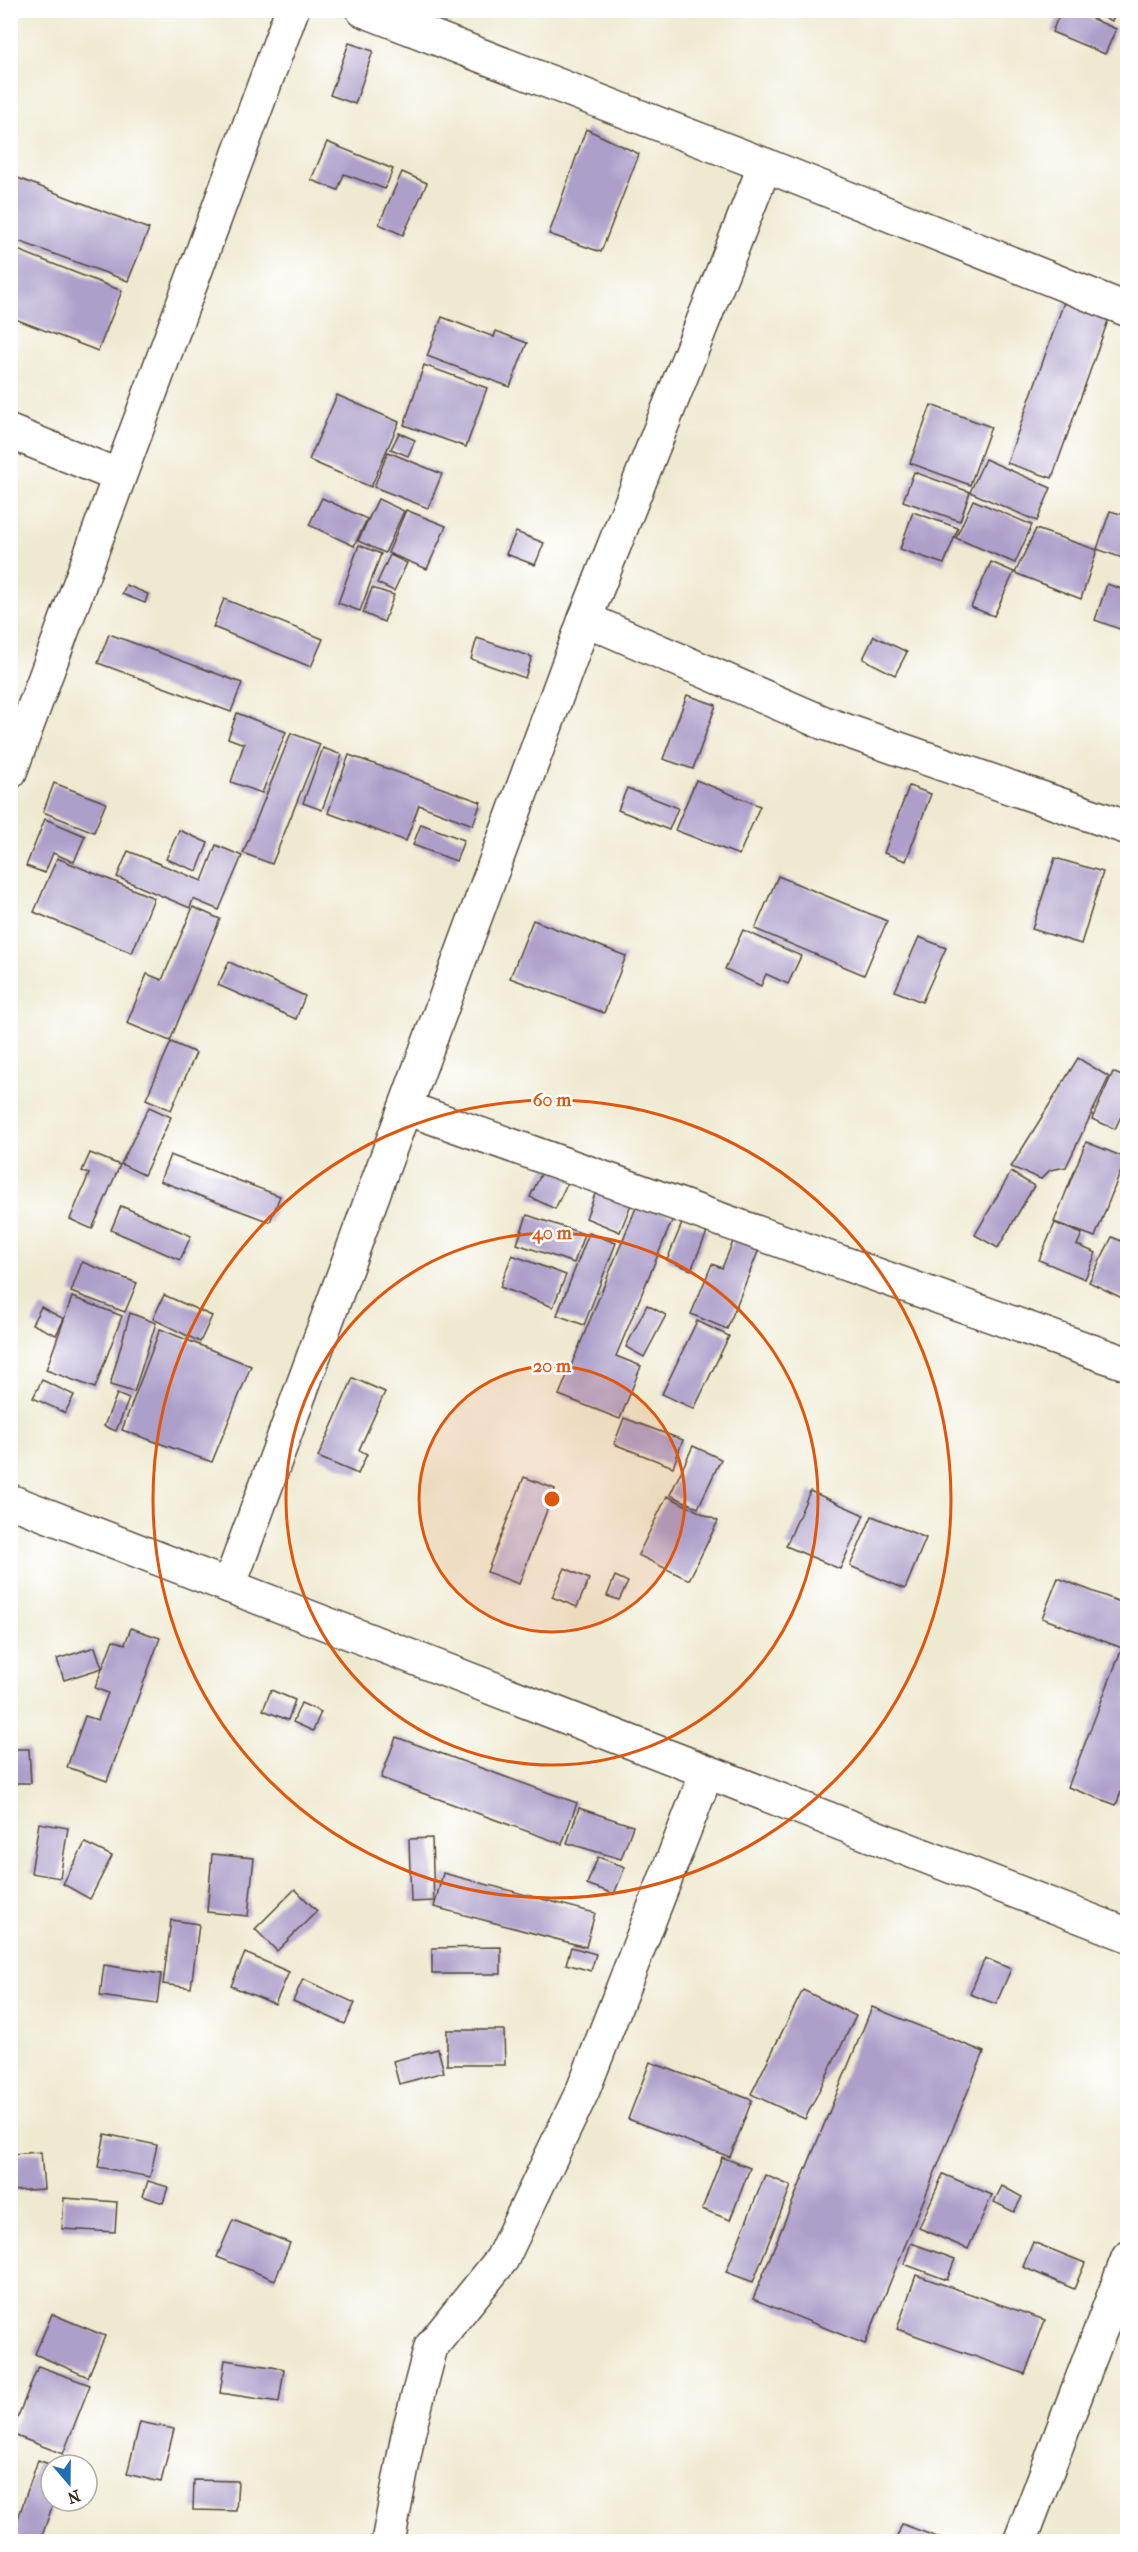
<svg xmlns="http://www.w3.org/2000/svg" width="1138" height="2552" viewBox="0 0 1138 2552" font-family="'IM FELL French Canon',serif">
	<rect width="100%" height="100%" fill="#fff"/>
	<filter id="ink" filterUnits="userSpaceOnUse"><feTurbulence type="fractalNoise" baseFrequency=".0167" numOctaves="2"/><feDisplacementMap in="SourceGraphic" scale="12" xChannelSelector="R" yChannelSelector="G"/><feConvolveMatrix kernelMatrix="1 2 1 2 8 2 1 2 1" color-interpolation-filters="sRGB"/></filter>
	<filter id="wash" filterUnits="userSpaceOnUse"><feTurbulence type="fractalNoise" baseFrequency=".008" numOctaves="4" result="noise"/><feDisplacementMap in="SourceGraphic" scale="24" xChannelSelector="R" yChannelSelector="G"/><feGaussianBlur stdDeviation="1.35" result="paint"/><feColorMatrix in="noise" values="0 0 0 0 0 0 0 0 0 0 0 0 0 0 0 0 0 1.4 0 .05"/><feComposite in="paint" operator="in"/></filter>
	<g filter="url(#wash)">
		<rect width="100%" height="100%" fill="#eeead1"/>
		<g id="blocks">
			<g fill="#ac9fc9">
				<path d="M1061 10H1072L1116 29 1105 54 1052 32Z"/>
				<path d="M1086 10H1116L1112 21Z"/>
				<path d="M349 43 373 51 355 104 330 95Z"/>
				<path d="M586 129 639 154 601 252 549 234Z"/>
				<path d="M327 142 393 169 385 189 344 174 338 190 311 180Z"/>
				<path d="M402 172 427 183 403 235 379 224Z"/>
				<path d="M10 175 149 229 128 281 10 238Z"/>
				<path d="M10 247 122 291 98 351 10 317Z"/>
				<path d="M1065 299 1110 315 1052 478 1007 463Z"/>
				<path d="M442 317 494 337 496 331 527 343 510 387 427 356Z"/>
				<path d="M424 365 487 388 466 447 404 425Z"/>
				<path d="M337 395 399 422 371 487 309 460Z"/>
				<path d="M931 405 991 427 970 485 910 463Z"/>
				<path d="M399 433 415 440 408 456 391 449Z"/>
				<path d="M388 452 442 474 428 508 374 487Z"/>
				<path d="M985 459 1051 488 1037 521 970 492Z"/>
				<path d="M914 472 970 492 960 521 903 501Z"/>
				<path d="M322 498 367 519 354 546 309 525Z"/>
				<path d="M378 499 404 511 385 553 358 541Z"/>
				<path d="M973 500 1032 525 1015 563 956 538Z"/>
				<path d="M406 510 446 526 427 569 388 553Z"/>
				<path d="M1110 511 1128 516V560L1097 549Z"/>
				<path d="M913 512 958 528 944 564 900 549Z"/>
				<path d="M1036 529 1097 550 1081 599 1015 573Z"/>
				<path d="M516 532 544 543 535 565 506 554Z"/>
				<path d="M359 545 381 554 360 611 338 603Z"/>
				<path d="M390 555 407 563 394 591 377 583Z"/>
				<path d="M991 562 1014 572 994 616 971 607Z"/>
				<path d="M1107 584 1128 591V632L1095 620Z"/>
				<path d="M126 585 148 594 145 603 122 594Z"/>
				<path d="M372 588 394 595 384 622 363 613Z"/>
				<path d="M224 599 323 639 311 667 213 627Z"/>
				<path d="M109 634 242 683 231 712 98 663Z"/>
				<path d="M874 636 907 652 895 675 863 659Z"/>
				<path d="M477 638 532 657 525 678 471 659Z"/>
				<path d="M687 695 716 705 693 769 663 759Z"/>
				<path d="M237 713 286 732 262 793 231 782 244 744 228 738Z"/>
				<path d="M291 733 320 744 272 864 243 853Z"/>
				<path d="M323 748 342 755 322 810 303 803Z"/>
				<path d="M349 755 481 802 473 825 419 805 406 841 328 813Z"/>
				<path d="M696 780 760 806 739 855 675 830Z"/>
				<path d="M54 783 106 803 94 832 43 812Z"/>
				<path d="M909 786 931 794 906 861 884 853Z"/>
				<path d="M627 788 678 808 669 830 618 810Z"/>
				<path d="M45 819 85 836 74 862 53 853 45 873 26 866Z"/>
				<path d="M421 824 464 840 456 861 413 845Z"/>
				<path d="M179 830 208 843 197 871 166 859Z"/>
				<path d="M216 845 242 856 219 910 193 899 190 908 117 877 128 851 202 881Z"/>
				<path d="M57 858 154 898 132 953 34 912Z"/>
				<path d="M1055 858 1103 872 1081 944 1032 929Z"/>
				<path d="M778 876 887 921 864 975 755 929Z"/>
				<path d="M193 907 220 919 170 1041 127 1023 147 974 162 980Z"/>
				<path d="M533 920 626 956 604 1013 510 978Z"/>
				<path d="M743 930 801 956 788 984 766 974 761 986 725 969Z"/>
				<path d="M919 937 946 948 922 1002 895 991Z"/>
				<path d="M229 962 305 996 296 1019 218 985Z"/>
				<path d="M171 1042 196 1053 171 1110 146 1099Z"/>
				<path d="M1078 1058 1109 1077 1066 1167 1050 1170 1041 1179 1011 1167Z"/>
				<path d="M1113 1072 1128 1079V1101L1115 1129 1092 1119Z"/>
				<path d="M149 1107 171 1117 144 1175 121 1164Z"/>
				<path d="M1086 1142 1126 1158 1095 1237 1054 1222Z"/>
				<path d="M90 1153 120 1165 92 1229 70 1219 89 1174 82 1171Z"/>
				<path d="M170 1155 280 1196 270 1222 160 1181Z"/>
				<path d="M547 1162 572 1173 555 1209 530 1197Z"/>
				<path d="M1011 1172 1034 1186 998 1248 975 1235Z"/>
				<path d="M597 1189 632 1202 620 1232 586 1218Z"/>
				<path d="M638 1203 674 1216 616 1356 641 1366 620 1419 559 1395Z"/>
				<path d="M121 1206 191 1236 180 1260 111 1230Z"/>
				<path d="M527 1215 584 1234 574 1263 517 1244Z"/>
				<path d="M683 1221 708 1230 691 1270 667 1260Z"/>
				<path d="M1055 1223 1082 1234 1077 1245 1096 1253 1085 1279 1039 1260Z"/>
				<path d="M589 1233 616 1243 584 1325 557 1315Z"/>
				<path d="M735 1237 760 1247 727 1329 691 1314 712 1264 722 1268Z"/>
				<path d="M1112 1237 1128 1244V1301L1089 1282Z"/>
				<path d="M512 1255 566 1275 553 1307 500 1287Z"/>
				<path d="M82 1262 137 1283 125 1312 71 1292Z"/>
				<path d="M164 1295 212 1316 200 1342 153 1319Z"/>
				<path d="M72 1297 122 1316 95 1388 46 1370Z"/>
				<path d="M647 1305 666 1315 644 1357 626 1347Z"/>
				<path d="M41 1307 64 1319 56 1335 32 1324Z"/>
				<path d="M130 1313 156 1323 134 1392 110 1385Z"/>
				<path d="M697 1321 729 1336 694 1409 662 1394Z"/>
				<path d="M160 1329 251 1366 212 1462 122 1430Z"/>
				<path d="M353 1378 385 1392 359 1450 367 1454 358 1474 318 1457Z"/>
				<path d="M42 1380 74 1395 65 1413 33 1398Z"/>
				<path d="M117 1394 129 1399 116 1431 104 1426Z"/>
				<path d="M624 1418 683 1440 673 1467 614 1444Z"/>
				<path d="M693 1446 721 1459 698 1508 670 1495Z"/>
				<path d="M524 1477 555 1489 519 1584 487 1572Z"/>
				<path d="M810 1491 864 1515 840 1569 786 1546Z"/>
				<path d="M667 1496 718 1521 689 1580 638 1555Z"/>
				<path d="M872 1516 926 1538 905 1589 850 1566Z"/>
				<path d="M565 1568 589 1579 577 1607 552 1597Z"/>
				<path d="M615 1576 628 1582 619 1600 607 1596Z"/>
				<path d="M1058 1578 1128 1605V1774L1116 1805 1068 1787 1122 1648 1042 1618Z"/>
				<path d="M131 1628 160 1638 107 1781 67 1767 85 1716 98 1720 108 1693 95 1688 113 1640 125 1644Z"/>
				<path d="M95 1647 102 1668 64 1680 57 1659Z"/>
				<path d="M271 1690 295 1700 288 1720 263 1710Z"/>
				<path d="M301 1703 321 1712 313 1731 293 1722Z"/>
				<path d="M396 1737 577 1803 562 1844 381 1778Z"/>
				<path d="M10 1749H29L31 1783H10Z"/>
				<path d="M579 1808 633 1826 621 1859 567 1843Z"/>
				<path d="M39 1823 68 1828 60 1878 31 1873Z"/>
				<path d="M432 1838 434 1901 411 1902 409 1839Z"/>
				<path d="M85 1843 112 1856 90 1899 63 1884Z"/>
				<path d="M212 1854 254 1858 248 1916 207 1912Z"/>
				<path d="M598 1857 625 1867 614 1894 587 1884Z"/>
				<path d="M443 1873 595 1913 586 1947 434 1907Z"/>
				<path d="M295 1889 317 1911 277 1951 255 1929Z"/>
				<path d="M171 1920 199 1924 191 1988 163 1984Z"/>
				<path d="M501 1947V1974H432V1948Z"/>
				<path d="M571 1947 596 1954 591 1971 566 1964Z"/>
				<path d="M245 1953 289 1972 275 2004 231 1986Z"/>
				<path d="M985 1958 1011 1969 996 2004 970 1994Z"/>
				<path d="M104 1965 161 1974 157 2004 100 1996Z"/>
				<path d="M303 1979 355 2003 345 2024 293 2001Z"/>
				<path d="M803 1990 856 2016 805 2119 751 2094Z"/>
				<path d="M872 2007 984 2052 865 2344 753 2299Z"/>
				<path d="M447 2030H504L505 2065H447Z"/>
				<path d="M438 2049 444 2072 399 2084 393 2061Z"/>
				<path d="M650 2062 752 2100 730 2157 628 2119Z"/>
				<path d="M105 2134 157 2145 150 2177 98 2167Z"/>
				<path d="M41 2152 44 2189 10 2191V2154Z"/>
				<path d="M722 2157 750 2168 730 2220 702 2209Z"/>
				<path d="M943 2174 992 2195 968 2249 919 2228Z"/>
				<path d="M765 2175 791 2186 753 2282 726 2272Z"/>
				<path d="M148 2181 168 2187 163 2203 143 2196Z"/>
				<path d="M1002 2186 1022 2197 1014 2212 994 2202Z"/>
				<path d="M64 2198 117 2202 115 2232 62 2229Z"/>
				<path d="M233 2220 290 2243 275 2280 217 2257Z"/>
				<path d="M1033 2242 1085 2263 1074 2289 1023 2267Z"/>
				<path d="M911 2243 955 2259 947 2280 904 2264Z"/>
				<path d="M916 2275 1045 2320 1025 2374 897 2329Z"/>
				<path d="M52 2314 105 2336 88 2377 35 2354Z"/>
				<path d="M225 2360 284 2369 279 2402 220 2393Z"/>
				<path d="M38 2366 90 2385 63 2454 11 2434Z"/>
				<path d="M140 2422 174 2429 161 2482 127 2474Z"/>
				<path d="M38 2460 51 2465V2501H54L40 2542H10Z"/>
				<path d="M194 2480 238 2481 236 2511 193 2510Z"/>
				<path d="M902 2524 948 2541V2542H895Z"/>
			</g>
		</g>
	</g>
	<g filter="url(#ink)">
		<use href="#blocks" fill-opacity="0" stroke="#564739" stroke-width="1.5"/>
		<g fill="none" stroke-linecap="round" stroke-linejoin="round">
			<defs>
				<g id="minor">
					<path d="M363 10 765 165 1128 310"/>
					<path d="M10 432 119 476"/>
					<path d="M585 619 824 723 1128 828"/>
					<path d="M10 772 292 10"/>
					<path d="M406 1108 1128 1364"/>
					<path d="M10 1501 1128 1935"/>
					<path d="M229 1586 585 619 765 165"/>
					<path d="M388 2542 409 2430 431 2347 502 2259 583 2090 707 1772"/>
					<path d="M1020 2542 1128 2258"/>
				</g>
			</defs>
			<use href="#minor" stroke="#564739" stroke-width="36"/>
			<use href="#minor" stroke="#fff" stroke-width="33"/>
		</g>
	</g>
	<circle cx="552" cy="1499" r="133" fill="#df570d" fill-opacity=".12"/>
	<g fill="none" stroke="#df570d" stroke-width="3">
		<circle cx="552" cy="1499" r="133"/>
		<circle cx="552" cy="1499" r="266"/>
		<circle cx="552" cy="1499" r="399"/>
	</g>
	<circle cx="552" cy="1499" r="9" fill="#df570d" stroke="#fff" stroke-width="3"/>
	<g font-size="18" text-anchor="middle" font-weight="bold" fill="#df570d" stroke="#fff" stroke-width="5" stroke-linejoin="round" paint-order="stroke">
		<text x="552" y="1106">60 m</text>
		<text x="552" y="1239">40 m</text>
		<text x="552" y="1372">20 m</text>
	</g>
	<rect width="1138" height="2552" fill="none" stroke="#fff" stroke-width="36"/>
	<g transform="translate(69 2483) rotate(160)"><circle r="28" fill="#ffffff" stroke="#b1aaa5" stroke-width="1.5"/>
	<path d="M0-4.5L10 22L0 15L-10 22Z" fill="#1f6fb2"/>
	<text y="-9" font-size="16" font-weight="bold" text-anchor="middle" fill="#3b2a1e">N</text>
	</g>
</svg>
